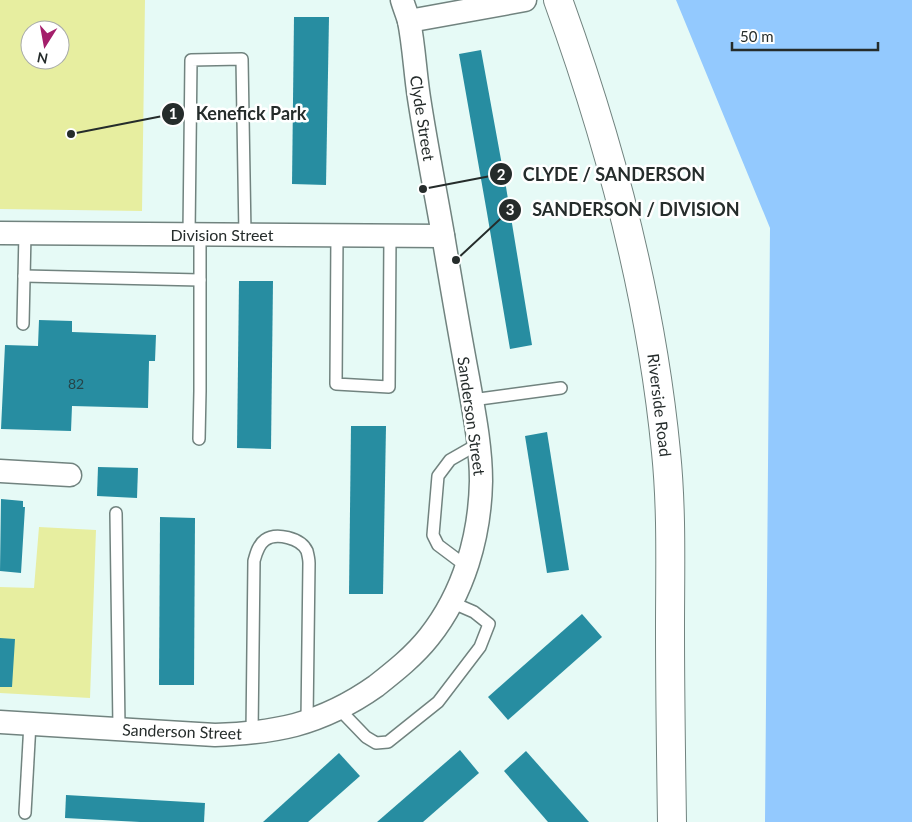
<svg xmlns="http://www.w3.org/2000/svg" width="912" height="822" viewBox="0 0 912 822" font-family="Lato,sans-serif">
	<rect width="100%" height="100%" fill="#e6faf6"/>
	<g fill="#e7eea0" fill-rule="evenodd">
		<path d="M0 0H145L142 211 0 209ZM30 30H60V60H30Z"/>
		<path d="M39 527 96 530 90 698 0 693V587L34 588Z"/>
	</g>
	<path fill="#93c9fe" d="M676 0H912V822H765L770 228Z"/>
	<g fill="#278da1">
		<path d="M294 17H329L326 185 292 184Z"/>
		<path d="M481 50 506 187 532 345 510 349 487 213 459 54Z"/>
		<path d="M239 281H273L271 449 237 448Z"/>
		<path d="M39 320 72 321V332L156 335 155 361H149L148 408 72 406 71 431 1 429 5 345 38 346Z"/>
		<path d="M351 426H386L383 594H349Z"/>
		<path d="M547 432 569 570 547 573 525 436Z"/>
		<path d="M98 467 138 468 137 498 97 496Z"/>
		<path d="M1 499 23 501V507H25L21 573 0 571Z"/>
		<path d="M160 517 195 518 194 685H159Z"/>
		<path d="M582 614 602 637 508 720 488 697Z"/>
		<path d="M0 638 15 639 12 687H0Z"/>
		<path d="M460 750 479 773 423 822H377Z"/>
		<path d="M526 751 589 822H548L504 771Z"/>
		<path d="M339 753 360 776 308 822H263Z"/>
		<path d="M66 795 205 803 204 822H140L65 818Z"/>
	</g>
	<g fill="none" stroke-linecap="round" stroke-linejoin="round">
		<defs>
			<g id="lane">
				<path d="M189 234 191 60 242 59 245 235"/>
				<path d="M337 235 336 384 389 387 390 236"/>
				<path d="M24 276 200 280"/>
				<path d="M23 324 25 233"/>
				<path d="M472 400 561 388"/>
				<path d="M199 439 200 391V235"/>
				<path d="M116 513 119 728"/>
				<path d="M466 566 438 545 433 535 438 476 450 460 478 444"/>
				<path d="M338 708 366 737 376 743 388 742 438 702 480 647 489 624 474 612 451 602"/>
				<path d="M252 733 254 561C256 554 258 545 265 540 276 532 301 538 307 551 308 555 309 560 309 563L307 721"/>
				<path d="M25 813 30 723"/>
			</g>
			<g id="street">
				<path d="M409 21 525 0"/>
				<path d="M0 233 443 236"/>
				<path d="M0 471 70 475"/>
				<path d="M0 722 215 735C242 734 268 732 295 725 324 717 352 703 376 686 395 671 414 656 429 637 464 593 480 536 481 481 481 447 474 412 468 378 459 330 451 283 443 235 435 189 426 144 419 98 415 72 414 46 409 21 407 14 404 7 402 0"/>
			</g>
			<path id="secondary" d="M558 0C611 146 651 297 666 452 672 511 670 570 670 629 670 693 671 758 672 822"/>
		</defs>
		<use href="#lane" stroke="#71837f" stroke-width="14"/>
		<use href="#street" stroke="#71837f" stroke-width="25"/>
		<use href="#secondary" stroke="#71837f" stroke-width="30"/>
		<use href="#lane" stroke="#fff" stroke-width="11"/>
		<use href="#street" stroke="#fff" stroke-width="22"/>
		<use href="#secondary" stroke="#fff" stroke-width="28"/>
	</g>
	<g text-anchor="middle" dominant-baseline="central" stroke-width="5" stroke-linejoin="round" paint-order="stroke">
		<g font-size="14" fill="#264448">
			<text x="76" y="383">82</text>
		</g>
		<g font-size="16" fill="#252c2b" stroke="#fff">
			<text transform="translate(423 118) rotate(81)">Clyde Street</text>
			<text x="222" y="234">Division Street</text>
			<text transform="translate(660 405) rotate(83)">Riverside Road</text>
			<text transform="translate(472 416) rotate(82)">Sanderson Street</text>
			<text transform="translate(182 731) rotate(2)">Sanderson Street</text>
		</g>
	</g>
	<path fill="none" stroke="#252c2b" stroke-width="2" d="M71 134L173 114M423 189L501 174M456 260L510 210"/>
	<g fill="#252c2b" stroke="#fff" stroke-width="2">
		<circle cx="71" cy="134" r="5"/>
		<circle cx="423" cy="189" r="5"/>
		<circle cx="456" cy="260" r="5"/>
		<circle cx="173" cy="114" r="12"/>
		<circle cx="501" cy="174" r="12"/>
		<circle cx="510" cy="210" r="12"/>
	</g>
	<g font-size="15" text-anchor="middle" font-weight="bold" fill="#fff">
		<text x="173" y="119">1</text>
		<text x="501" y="180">2</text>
		<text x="510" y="215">3</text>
	</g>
	<g font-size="18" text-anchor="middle" font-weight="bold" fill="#252c2b" stroke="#fff" stroke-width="5" stroke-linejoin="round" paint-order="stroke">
		<text x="251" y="120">Kenefick Park</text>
		<text x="614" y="181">CLYDE / SANDERSON</text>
		<text x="636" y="216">SANDERSON / DIVISION</text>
	</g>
	<g transform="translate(45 45) rotate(191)"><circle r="24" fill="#ffffff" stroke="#a8abaa"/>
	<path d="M0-4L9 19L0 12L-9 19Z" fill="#a41f6b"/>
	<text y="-8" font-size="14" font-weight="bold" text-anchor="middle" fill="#252c2b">N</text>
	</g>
	<path d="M732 42v8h146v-8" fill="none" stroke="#252c2b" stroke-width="2.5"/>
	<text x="740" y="42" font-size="15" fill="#252c2b" stroke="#ffffff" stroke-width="4" paint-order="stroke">50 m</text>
</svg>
